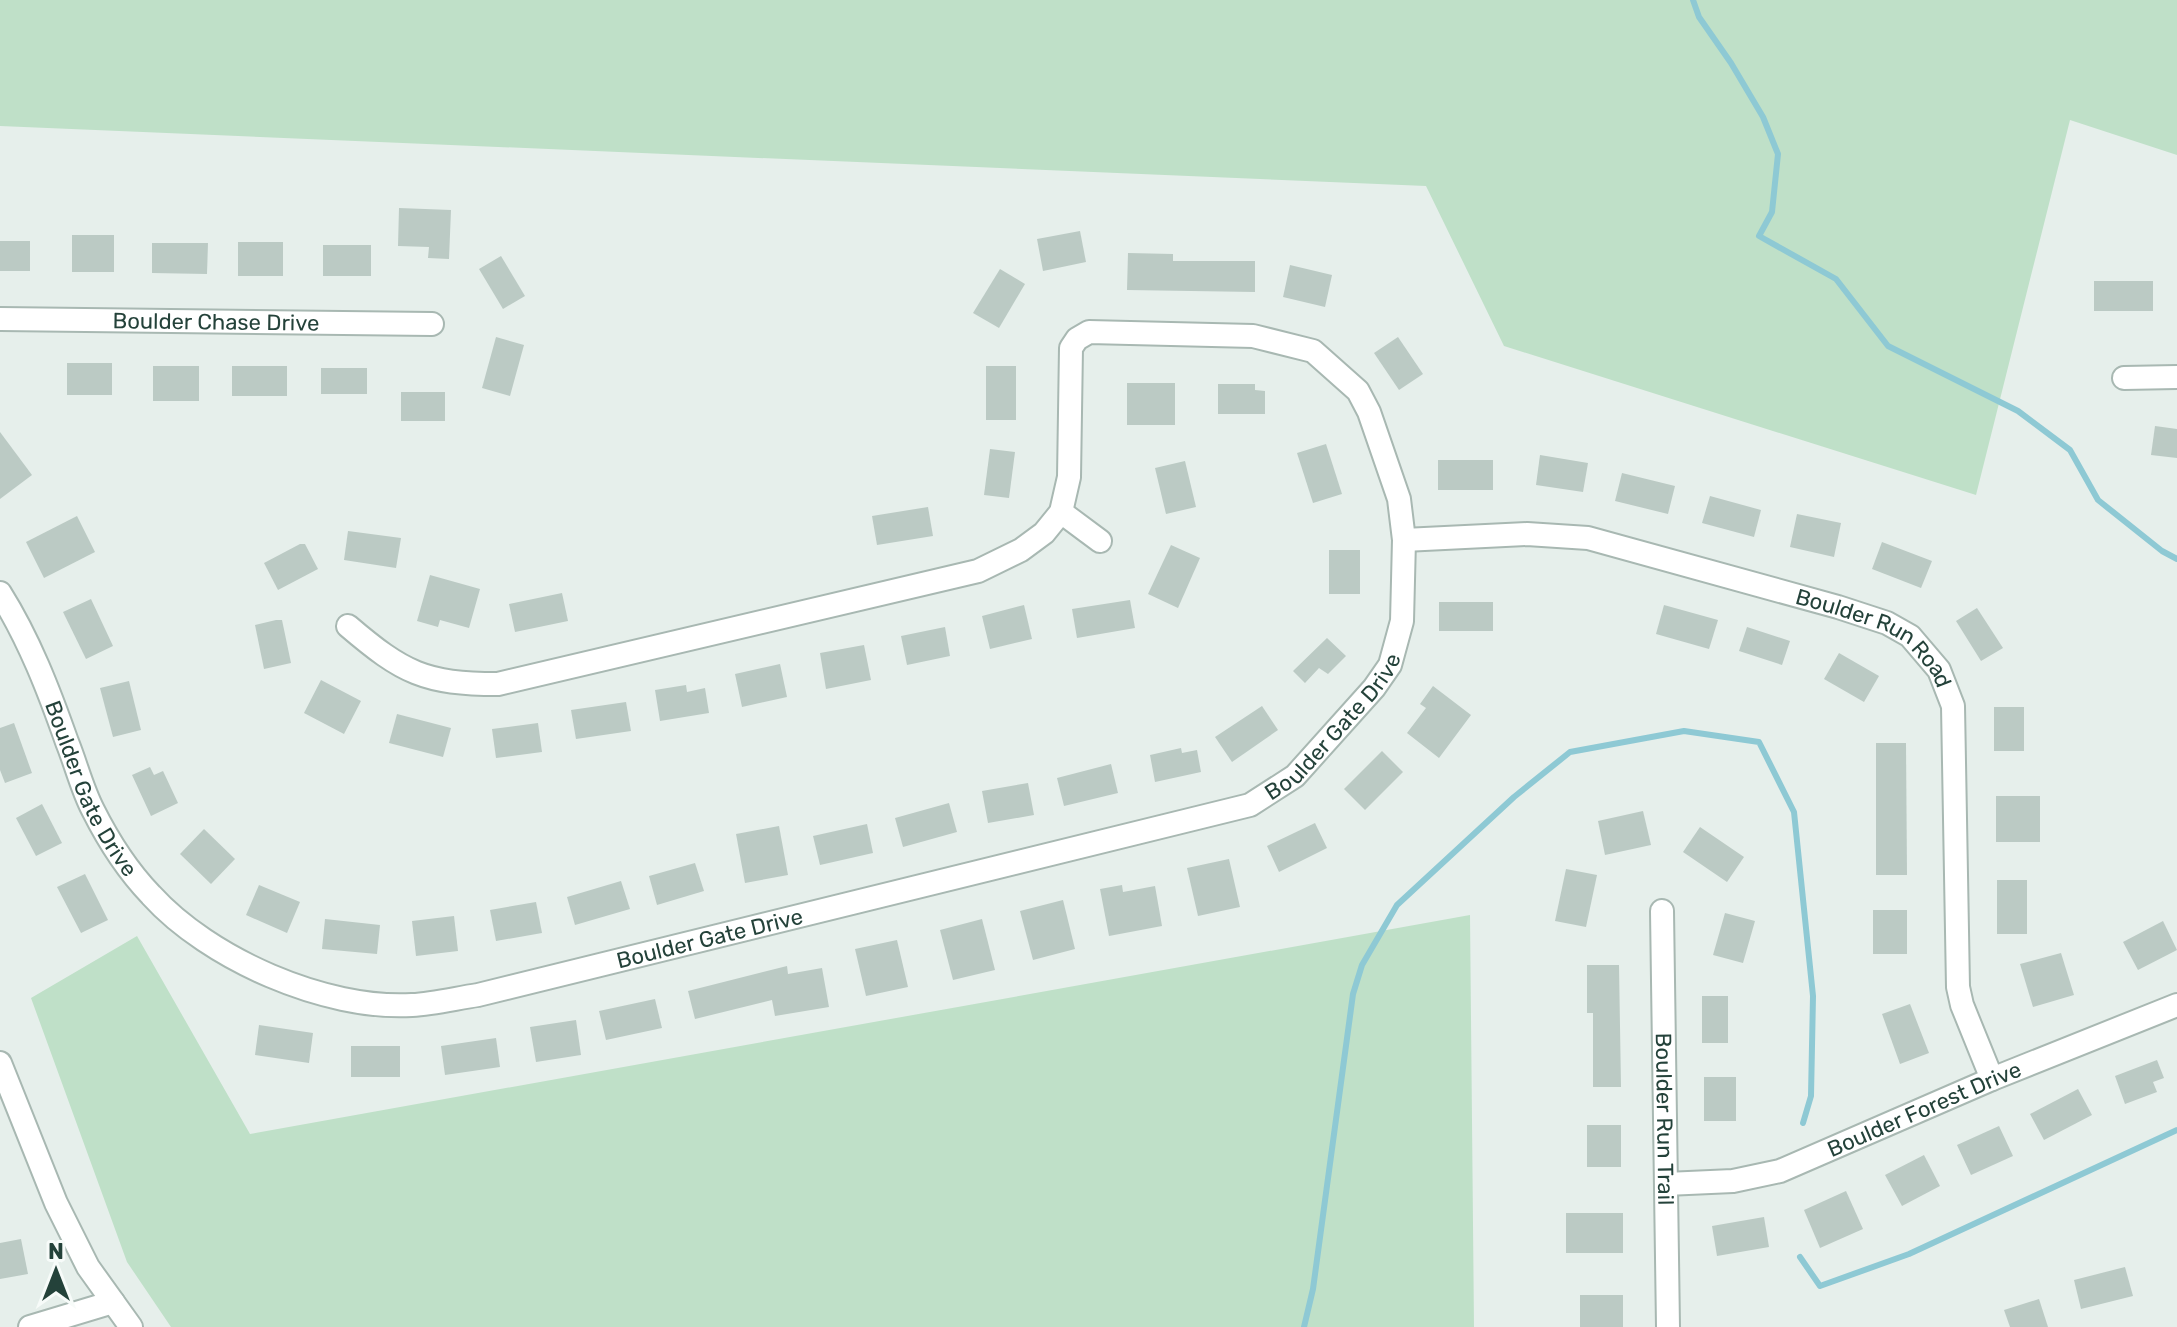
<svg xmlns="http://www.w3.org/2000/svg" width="2177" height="1327" viewBox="0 0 2177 1327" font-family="Rubik,sans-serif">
	<rect width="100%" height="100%" fill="#e6efeb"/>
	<g fill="#bfe0c8">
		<path d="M0 0H2177V155L2070 120 1976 495 1504 346 1426 186 0 126Z"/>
		<path d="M1470 915 1474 1327H171L127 1262 31 998 137 936 250 1134Z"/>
	</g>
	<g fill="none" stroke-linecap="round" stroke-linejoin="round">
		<g stroke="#8ec9d4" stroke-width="6">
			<path d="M1693 0 1699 17 1731 63 1763 117 1778 154 1772 212 1759 236 1836 279 1888 346 2018 411 2070 450 2098 500 2162 551 2177 559"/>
			<path d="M1800 1257 1820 1286 1909 1254 2177 1130"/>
			<path d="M1304 1327 1313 1289 1353 994 1362 965 1397 905 1514 797 1570 752 1684 731 1759 742 1794 812 1813 996 1811 1096 1803 1123"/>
		</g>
	</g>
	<g fill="#bbcac4">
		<path d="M399 208 451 210 449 259 428 258 429 247 398 246Z"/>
		<path d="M1080 231 1086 262 1043 271 1037 239Z"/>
		<rect x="72" y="235" width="42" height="37"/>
		<rect x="0" y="241" width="30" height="30"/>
		<rect x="238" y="242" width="45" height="34"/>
		<path d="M152 243H208L207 274 152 273Z"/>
		<rect x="323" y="245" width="48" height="31"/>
		<path d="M1128 253 1173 254V261H1255V292L1127 290Z"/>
		<path d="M501 256 525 296 503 309 479 269Z"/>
		<path d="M1290 265 1332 275 1325 307 1283 297Z"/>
		<path d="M1000 269 1025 284 999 328 973 313Z"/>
		<rect x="2094" y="281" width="59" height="30"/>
		<path d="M496 337 524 345 510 396 482 388Z"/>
		<path d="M1398 337 1423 374 1399 390 1374 353Z"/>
		<rect x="67" y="363" width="45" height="32"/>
		<rect x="153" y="366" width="46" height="35"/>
		<rect x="232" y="366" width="55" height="30"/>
		<rect x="986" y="366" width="30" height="54"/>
		<rect x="321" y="368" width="46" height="26"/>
		<rect x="1127" y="383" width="48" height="42"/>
		<path d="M1218 384H1255V390L1265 391V414H1218Z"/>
		<rect x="401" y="392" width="44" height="29"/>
		<path d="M2155 426 2177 429V458L2151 455Z"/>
		<path d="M0 432 32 475 0 499Z"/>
		<path d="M1326 444 1342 494 1313 503 1297 453Z"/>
		<path d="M990 449 1015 452 1009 498 984 495Z"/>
		<path d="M1540 455 1588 463 1583 492 1536 485Z"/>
		<rect x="1438" y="460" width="55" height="30"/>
		<path d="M1185 461 1196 507 1166 514 1155 468Z"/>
		<path d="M1622 473 1675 486 1668 514 1615 501Z"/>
		<path d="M1710 496 1761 510 1754 537 1702 523Z"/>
		<path d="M928 507 933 536 877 545 872 516Z"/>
		<path d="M1797 514 1841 523 1834 557 1790 547Z"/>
		<path d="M77 516 95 552 44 578 26 542Z"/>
		<path d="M348 531 401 538 396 568 344 560Z"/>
		<path d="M1882 542 1932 561 1921 588 1872 569Z"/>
		<path d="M300 544H305L318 569 278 590 264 563Z"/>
		<path d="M1171 545 1200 558 1178 608 1148 594Z"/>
		<rect x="1329" y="550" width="31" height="44"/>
		<path d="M430 575 480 589 469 628 440 620 438 627 417 621Z"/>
		<path d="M562 593 568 621 515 632 509 604Z"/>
		<path d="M91 599 113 646 86 659 63 612Z"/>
		<path d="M1130 600 1135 628 1077 638 1072 609Z"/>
		<rect x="1439" y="602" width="54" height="29"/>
		<path d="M1024 605 1032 639 990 649 982 616Z"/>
		<path d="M1664 605 1718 620 1709 649 1656 634Z"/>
		<path d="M1977 608 2003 648 1981 661 1956 621Z"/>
		<path d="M276 620H282L291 663 264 669 255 625Z"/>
		<path d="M945 627 950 656 907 665 901 636Z"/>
		<path d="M1747 627 1790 641 1782 665 1739 651Z"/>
		<path d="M1327 638 1346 656 1328 674 1319 668 1305 683 1293 671Z"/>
		<path d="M864 645 871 680 826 689 820 653Z"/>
		<path d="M1839 653 1879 676 1864 702 1824 679Z"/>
		<path d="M780 664 787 697 742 707 735 674Z"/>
		<path d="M321 680 361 701 344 734 304 713Z"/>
		<path d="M129 681 141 730 113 737 100 688Z"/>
		<path d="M686 685 687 692 705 688 709 713 660 721 655 690Z"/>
		<path d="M1433 686 1471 715 1439 758 1407 733 1426 708 1420 704Z"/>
		<path d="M626 702 631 731 576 739 571 710Z"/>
		<path d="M1262 706 1278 730 1232 762 1215 737Z"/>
		<rect x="1994" y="707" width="30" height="44"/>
		<path d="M397 714 451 728 443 757 389 743Z"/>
		<path d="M14 723 32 773 5 783 0 770V728Z"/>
		<path d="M538 723 542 752 496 758 492 729Z"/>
		<path d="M1876 743H1906L1907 875H1876Z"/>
		<path d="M1181 748 1182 753 1197 750 1201 772 1155 782 1150 755Z"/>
		<path d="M1382 751 1403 772 1365 810 1344 789Z"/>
		<path d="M1111 764 1118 793 1064 806 1057 778Z"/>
		<path d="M150 767 154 775 163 771 178 803 151 816 132 775Z"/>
		<path d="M1028 783 1034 815 988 823 982 791Z"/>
		<rect x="1996" y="796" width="44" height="46"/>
		<path d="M949 803 957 832 903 847 895 818Z"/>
		<path d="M42 804 62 843 36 856 16 818Z"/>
		<path d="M1643 811 1651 845 1605 855 1598 821Z"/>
		<path d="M1315 823 1327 848 1279 872 1267 846Z"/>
		<path d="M867 824 873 853 820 865 813 836Z"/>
		<path d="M779 826 788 875 745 883 736 834Z"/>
		<path d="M1700 827 1744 857 1727 882 1683 852Z"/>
		<path d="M204 829 235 859 211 884 180 854Z"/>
		<path d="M1229 859 1240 907 1198 916 1187 868Z"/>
		<path d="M695 863 704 891 657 905 649 876Z"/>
		<path d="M1566 869 1597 875 1586 927 1555 921Z"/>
		<path d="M85 874 108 920 81 933 57 887Z"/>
		<rect x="1997" y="880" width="30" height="54"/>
		<path d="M621 881 630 909 575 925 567 897Z"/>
		<path d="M259 885 300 902 287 933 246 915Z"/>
		<path d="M1122 885 1123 892 1155 886 1162 926 1109 936 1100 889Z"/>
		<path d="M1063 900 1075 949 1033 960 1020 911Z"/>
		<path d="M536 902 542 933 496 941 490 910Z"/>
		<rect x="1873" y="910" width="34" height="44"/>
		<path d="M1725 913 1755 921 1743 963 1713 955Z"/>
		<path d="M454 916 458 951 416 956 412 921Z"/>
		<path d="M325 919 380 925 377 954 322 949Z"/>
		<path d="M982 919 995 970 953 980 940 930Z"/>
		<path d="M2163 921 2177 950 2138 970 2123 942Z"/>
		<path d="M897 940 908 987 866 996 855 949Z"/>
		<path d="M2061 953 2074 995 2033 1007 2020 964Z"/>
		<path d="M1587 965H1619L1621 1087H1593V1013H1587Z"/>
		<path d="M787 966 788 974 822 968 829 1007 775 1016 772 1000 695 1019 688 991Z"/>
		<rect x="1702" y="996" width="26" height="47"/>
		<path d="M655 999 662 1028 606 1040 599 1011Z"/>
		<path d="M1910 1004 1929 1053 1900 1064 1882 1014Z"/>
		<path d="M576 1020 581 1055 536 1062 530 1027Z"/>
		<path d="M259 1025 313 1033 309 1063 255 1055Z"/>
		<path d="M496 1038 500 1067 445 1075 441 1046Z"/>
		<rect x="351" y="1046" width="49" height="31"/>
		<path d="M2157 1060 2164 1078 2153 1082 2157 1092 2125 1104 2115 1076Z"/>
		<rect x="1704" y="1077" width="32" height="44"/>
		<path d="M2078 1089 2092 1115 2044 1140 2030 1114Z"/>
		<rect x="1587" y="1125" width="34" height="42"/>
		<path d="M1999 1126 2013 1156 1971 1175 1957 1145Z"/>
		<path d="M1924 1155 1940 1186 1902 1206 1885 1175Z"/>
		<path d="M1846 1191 1863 1229 1820 1248 1804 1210Z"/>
		<rect x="1566" y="1213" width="57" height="40"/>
		<path d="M1764 1217 1769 1247 1717 1256 1712 1226Z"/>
		<path d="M21 1239 28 1274 0 1279V1243Z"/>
		<path d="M2125 1267 2133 1296 2081 1309 2074 1280Z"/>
		<rect x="1580" y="1295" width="43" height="32"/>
		<path d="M2039 1299 2048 1327H2010L2004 1310Z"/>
	</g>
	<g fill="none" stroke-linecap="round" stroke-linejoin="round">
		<defs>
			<g id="street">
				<path id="s1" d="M0 319 432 324"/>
				<path d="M2124 378 2177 377"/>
				<path d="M1061 512 1100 541"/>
				<path id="s2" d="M1404 540 1527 534 1588 538 1838 607 1887 623 1910 636 1939 670 1953 706 1958 987 1962 1005 1992 1079"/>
				<path id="s3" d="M0 593C29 639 49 691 67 742 76 764 82 789 93 810 108 840 128 871 151 895 209 959 325 1010 412 1005 434 1004 457 998 478 995L1250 805 1295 776 1374 688 1390 665 1402 621 1404 540 1399 499 1369 412 1358 391 1313 351 1253 336 1089 332 1077 339 1071 348 1069 477 1061 512 1044 533 1021 550 978 571 498 684C425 684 403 673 348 626"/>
				<path id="s4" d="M1662 911 1668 1327"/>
				<path d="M0 1063 56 1203 88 1267 131 1327"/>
				<path id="s5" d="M1666 1184 1733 1181 1780 1171 1992 1079 2177 1005"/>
				<path d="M30 1327 113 1302"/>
			</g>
		</defs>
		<use href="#street" stroke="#a8b8b2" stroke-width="26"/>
		<use href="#street" stroke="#fff" stroke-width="22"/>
	</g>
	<g text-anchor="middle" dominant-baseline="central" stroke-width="7" stroke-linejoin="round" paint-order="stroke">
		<g font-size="22" fill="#24423a" stroke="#f7fbf9">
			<text stroke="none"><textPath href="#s1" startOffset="216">Boulder Chase Drive</textPath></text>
			<text stroke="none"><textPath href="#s2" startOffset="492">Boulder Run Road</textPath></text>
			<text stroke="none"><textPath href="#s3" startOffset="1608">Boulder Gate Drive</textPath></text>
			<text stroke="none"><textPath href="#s3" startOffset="216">Boulder Gate Drive</textPath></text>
			<text stroke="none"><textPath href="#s3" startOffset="936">Boulder Gate Drive</textPath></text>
			<text stroke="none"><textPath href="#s5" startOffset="272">Boulder Forest Drive</textPath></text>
			<text stroke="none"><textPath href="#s4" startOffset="208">Boulder Run Trail</textPath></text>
		</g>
	</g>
	<g transform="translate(56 1271)" stroke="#f7fbf9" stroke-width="6" paint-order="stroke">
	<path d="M0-6L14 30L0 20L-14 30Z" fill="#24423a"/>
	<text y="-12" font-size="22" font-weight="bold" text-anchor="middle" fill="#24423a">N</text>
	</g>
</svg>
